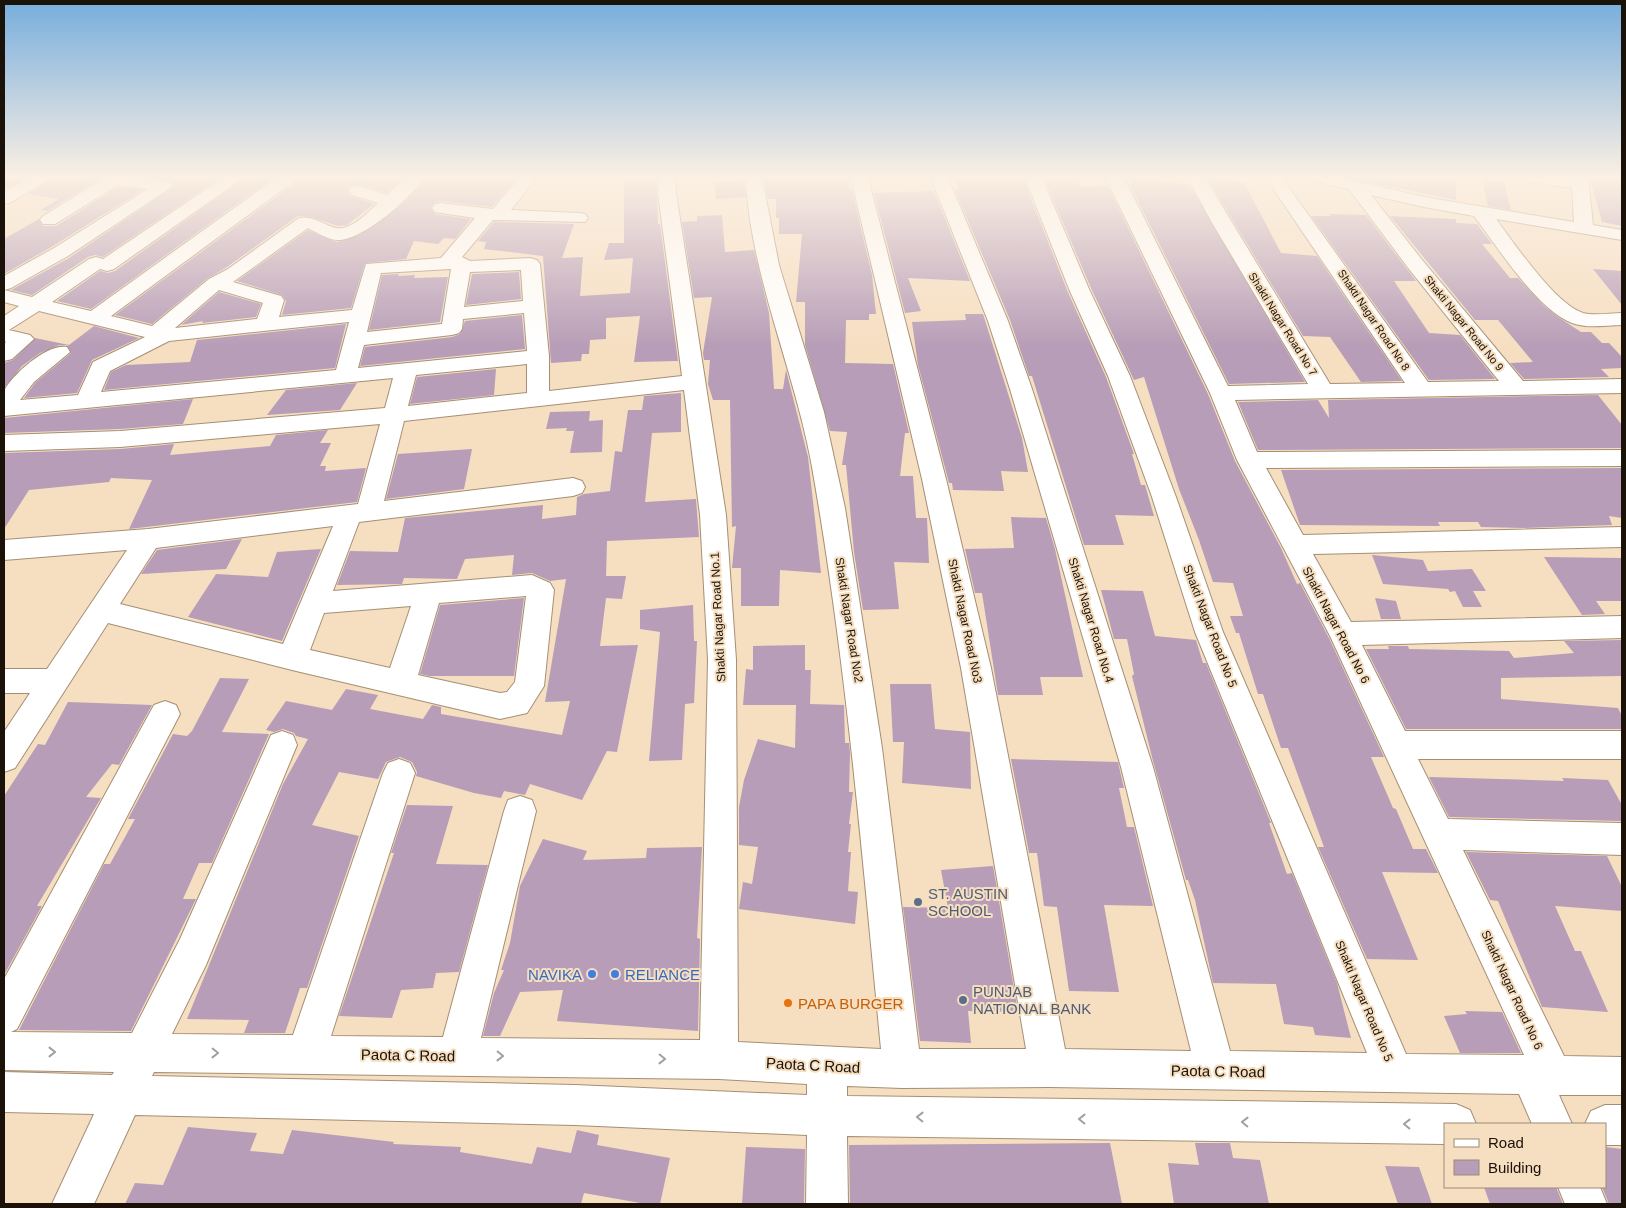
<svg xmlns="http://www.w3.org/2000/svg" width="1626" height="1208" viewBox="0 0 1626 1208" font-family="Arial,sans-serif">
	<rect width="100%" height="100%" fill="#f6dec1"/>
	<g fill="#b79db7">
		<path d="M4 178H26L5 189Z"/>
		<path d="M52 178H102L47 211 41 210 59 199 28 194Z"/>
		<path d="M152 178H220L103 257 95 255 88 257 32 295 11 290 69 258 175 186 170 180Z"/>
		<path d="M245 178H273L91 309 57 301 100 271 108 273 115 271Z"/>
		<path d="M297 178H403L387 193 359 184 350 186 347 191 350 196 374 204 347 225 338 226 312 217 298 216 227 267 208 278 152 324 115 315 294 184Z"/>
		<path d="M425 178H517L492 207 441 201 434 203 430 208 435 214 471 219 455 239 444 238 438 244 414 241 406 259 365 263 351 308 282 315 286 301 282 295 237 281 308 230 337 242 360 235 399 207 419 187Z"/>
		<path d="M624 178H656L658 224H660L678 361 634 362 640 316 606 318V339L590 340 589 354H582L581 361 551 363 543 256 484 249 486 242 478 241 494 222 574 224 562 258 583 257 580 296 630 293 633 258 604 260 609 243H624Z"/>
		<path d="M766 178H848L849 190H852L872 275 876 314H869V320H846L845 363 893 364 909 433H905L900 476H913L916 518H927L929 563 894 562 899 609 863 610 854 552 846 465H842L847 432 830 431 805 345V302H796L802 234H779V218H776V199H768L764 179Z"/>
		<path d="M1023 178 1067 290 1106 377 1134 454H1132L1141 485H1145L1154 516 1115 515 1124 545H1084L1032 376H1029L1010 320 955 190H958L955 179Z"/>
		<path d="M1044 178H1077L1081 187 1108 186 1208 394 1235 461 1281 548 1297 584 1300 583 1330 640 1384 757H1371L1393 808 1396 809 1413 849H1426L1438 873 1382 872 1418 960 1367 959 1318 847H1324L1288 748H1281L1263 694H1258L1239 633H1236L1230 616H1243L1233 583 1213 582 1199 540 1179 489 1144 377 1134 380 1091 288Z"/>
		<path d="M1130 178H1156L1158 182 1189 184 1305 382 1229 384 1130 185H1132Z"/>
		<path d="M1207 178H1234L1236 182H1244L1281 253 1317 256 1402 381 1361 382 1330 337 1303 336Z"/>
		<path d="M1359 178H1456V200L1358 180Z"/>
		<path d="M1590 178H1622V226L1602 222Z"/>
		<path d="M1482 179 1504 182 1511 210 1488 206Z"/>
		<path d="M744 180 746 197 716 199 714 182Z"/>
		<path d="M118 187 143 190 53 246 4 274V239L39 219 43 226H56Z"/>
		<path d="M934 191 970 281 908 278 921 311 905 313 874 193Z"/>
		<path d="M1329 214 1366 215 1416 281H1394L1429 333 1460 335 1495 379 1429 380 1311 216H1331Z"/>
		<path d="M722 215 725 252 754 250 769 313 774 389H783L786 370 808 457 821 573 780 570 779 606H741V568H732L736 526 732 527 730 400H713L708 384 710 360H704L703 353 712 297 694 298 682 222 697 221V216Z"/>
		<path d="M1390 216 1456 219V223L1477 224 1492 244H1482L1510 278H1518L1544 306 1558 317 1581 332H1591L1602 343H1609L1622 357V368L1601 369 1609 377 1524 379 1510 363 1533 362 1498 320H1475Z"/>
		<path d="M1593 269 1622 271V305Z"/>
		<path d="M519 272 521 299 466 305 472 274Z"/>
		<path d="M399 274 398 276 415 275 414 278 448 277 440 322 369 330 382 275Z"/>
		<path d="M219 292 261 304 256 317 202 323 203 321 181 325Z"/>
		<path d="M965 314H983L1022 438 1028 472 1001 471 1004 491 953 490 952 483H949L918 365 912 322 966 320Z"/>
		<path d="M522 315 525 349 360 366 365 347 452 337 460 334 465 321Z"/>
		<path d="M346 324 335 368 104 390 111 372 126 365 190 362 197 340Z"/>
		<path d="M94 326 139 338 92 360 77 393 24 398 35 383 71 353 67 345H59L40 353 22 366 4 388V363L13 360 35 338 69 345Z"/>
		<path d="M496 369 494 395 410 404 417 377Z"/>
		<path d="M357 383 340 410 267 415 286 390Z"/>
		<path d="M681 393V432L652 433 645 502 696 499 699 537 607 541 606 576H626L622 599 606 598 600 646 638 645 617 752 607 751 582 800 530 784 525 795 504 791 501 798 474 793 416 776 417 772 412 762 400 757 386 762 378 779 339 772 312 825 359 836 307 988H300L285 1033H244L249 1020 187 1019 283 784 308 739 296 736 294 733 283 729 274 732 266 730 286 701 332 710 346 689 378 695 370 709 423 719 432 705 441 707V714L562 735 570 701 545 702 566 579 550 581 532 573 512 575 514 555 465 559 457 579 404 578 402 584 337 585 350 551 398 552 405 518 543 505 542 519 576 515 577 497 584 494 610 491 615 451 622 452 628 410H642L644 396Z"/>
		<path d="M1598 395 1622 425V448L1258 450 1238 402 1318 400 1329 418 1328 400Z"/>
		<path d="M193 399 183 424 120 429 4 433V418Z"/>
		<path d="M590 411 589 421 603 420 602 452 570 453 574 431H566L567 428 546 429 550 412Z"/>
		<path d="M328 430 320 443H331L320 466H326L325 471 366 468 357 502 129 529 152 480 111 478 109 482 29 490 4 529V453L120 449 174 444 170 455 270 446 276 435Z"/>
		<path d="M472 449 464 489 386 499 398 454Z"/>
		<path d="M1622 468V518L1609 516 1612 525 1524 528 1481 527 1478 522H1438L1440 526 1300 525 1281 470Z"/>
		<path d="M1011 517 1046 518 1055 549 1083 677H1040L1043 695H998L982 593H975L965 549 1014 548Z"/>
		<path d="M242 539 226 569 141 574 157 550Z"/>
		<path d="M321 549 282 641 188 617 216 574 268 577 277 552Z"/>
		<path d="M1372 555 1423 560 1428 571 1472 569 1486 591H1473L1482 607H1463L1455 591 1450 592 1448 589 1383 584Z"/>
		<path d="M1544 557 1622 558V601H1596L1605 614 1582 615Z"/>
		<path d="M1101 590 1143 591 1155 636 1196 640 1203 663H1206L1271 823H1269L1287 874 1292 873 1337 983 1351 1038 1315 1035 1313 1027 1284 1024 1276 984 1213 983 1195 900 1188 880H1186L1153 761 1132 676 1134 674 1127 639H1114Z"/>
		<path d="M524 598 514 676H430L420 674 440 605Z"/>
		<path d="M1375 598 1396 601 1401 619H1381Z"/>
		<path d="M693 605 694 641H697L694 703 685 704 682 760 649 761 660 632 640 629V610Z"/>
		<path d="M1622 640V676L1501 678V699L1618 708 1622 716V729H1406L1366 649H1389L1388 646H1408L1409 649 1509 651 1514 658 1574 653 1564 641Z"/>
		<path d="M805 645V670H811L810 704 844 705 845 743H849L850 753 849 792H853L849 824H851L848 852H851L848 891 858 892 855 924 739 909 743 882 752 884 758 847 739 845V807L744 780 758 739 795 748 796 705H743L746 669 753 670V646Z"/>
		<path d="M220 678 249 679 222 732 269 734 212 863H199L183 899H196L131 1031 19 1030 104 864H110L135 819H128L173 734 187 736 192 731Z"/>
		<path d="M890 684H931L935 729 970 732 971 789 902 783 904 742H893Z"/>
		<path d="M68 702 152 705 119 765 112 764 86 797 101 798 37 906H42L4 975V796L38 744 45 745Z"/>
		<path d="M1011 759 1118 762 1124 788H1119L1127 827H1134L1153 906 1104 905 1119 992 1069 991 1057 907 1044 906 1037 853H1029Z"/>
		<path d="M1429 777 1564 781 1562 778 1608 780 1622 805V821L1449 817Z"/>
		<path d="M407 805 453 806 436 864 488 865 459 972 436 973 433 988 401 990 392 1018 339 1016 394 853H391Z"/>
		<path d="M543 839 587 851 583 860 646 858 647 848 702 847 697 938 700 939 698 1031 557 1021 563 990 520 992 500 1036H483L494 993 504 970H501L510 943 520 886Z"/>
		<path d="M1466 852 1607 856 1622 887V911L1555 906 1575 951H1581L1608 1012 1542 1007 1498 901 1490 900Z"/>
		<path d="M993 866 1018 1012 968 1011 971 1043 920 1041 903 907 948 908 941 870Z"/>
		<path d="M1465 1011 1502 1012 1521 1053H1460L1444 1016 1467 1014Z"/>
		<path d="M188 1127 257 1133 250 1151 283 1154 292 1130 394 1142 393 1144 461 1147 460 1152 532 1164 537 1147 571 1153 577 1130 599 1135 597 1145 670 1158 660 1204H646L584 1193 581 1204H125L135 1183 163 1185Z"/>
		<path d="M1110 1143 1122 1204H850L849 1145Z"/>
		<path d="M1195 1143H1230L1233 1158 1260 1160 1269 1204H1174L1168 1163 1199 1165Z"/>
		<path d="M746 1147 805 1149 804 1204H742Z"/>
		<path d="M1605 1147 1622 1149V1204H1609L1602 1187H1605Z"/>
		<path d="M1385 1166 1419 1167 1432 1204H1398Z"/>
		<path d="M1484 1187H1556L1563 1204H1490Z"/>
	</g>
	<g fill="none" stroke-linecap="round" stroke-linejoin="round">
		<defs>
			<g id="minor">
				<path d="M29 178H50L10 203 4 204V192Z"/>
				<path d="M105 178H141L170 182 173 186 68 256 11 288 4 290V276L54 248 148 189 118 185 55 224H43L40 220 43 216Z"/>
				<path d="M223 178H243L114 269 107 271 100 269 52 302 91 311 276 178H295L293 182 111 316 152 326 209 279 228 269 299 218C316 214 330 231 343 228 356 225 369 212 378 203L352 195 349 191 352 187 358 186 387 195 405 178H423C414 196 361 242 337 240 327 239 317 233 308 228L233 282 281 296 284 300 279 317 352 310 366 264 441 258 475 218 435 212 432 208 435 204 441 203 493 209 519 178H536L511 210 579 213 585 214 588 218 585 222 493 220 462 257 470 261 530 258 537 260 540 264 549 356V391L682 376 658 193 659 178H675L676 193 726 515 736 660 738 1042 881 1049C862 854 846 659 812 467 795 371 750 275 746 178H762L779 265 824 412 845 508 882 748 919 1049H1026L961 668 922 479 851 178H868L946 479 991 668 1065 1049 1191 1051 1121 767 1010 389 988 321 931 178H948L1008 321 1032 389 1153 767 1230 1051 1367 1053 1195 632 1152 497 1108 376 1069 289 1025 178H1042L1089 289 1130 376 1176 497 1223 632 1406 1054 1524 1055 1330 636 1237 460 1210 393 1106 178H1124L1228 386 1308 384 1211 221 1188 178H1205L1330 384 1405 383 1266 178H1282L1428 382 1499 381 1409 269 1349 189 1317 182 1315 178H1343L1424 197 1574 222 1572 188 1530 182 1527 178H1588L1593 225 1622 230V240L1496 219C1514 243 1555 304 1583 313 1595 316 1610 313 1622 313V325C1606 325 1588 329 1572 323 1537 310 1497 246 1474 216L1424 207 1371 195 1423 261 1523 381 1622 379V393L1235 400 1257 452 1622 450V466L1266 468 1303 535 1622 527V547L1313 554 1351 622 1622 616V638L1362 645 1405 731H1622V759H1418L1448 819 1622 823V855L1463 850 1564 1056 1622 1057V1095H1559L1572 1124H1532L1519 1094 1049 1087 902 1088 847 1086V1096L1456 1104 1470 1110 1476 1124H1445V1144L847 1136 848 1204H806L807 1135 575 1125 135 1115 94 1204H52L94 1114 4 1112V1072L112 1075 114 1072 4 1070V979L154 705 165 701 176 705 180 714 17 1029 11 1032 132 1033 180 939 271 735 282 731 293 735 297 745 206 965 172 1034 293 1035 383 773 388 763 399 759 410 763 415 773 331 1036 443 1037 504 811 508 800 520 796 532 800 536 811 481 1038 700 1040 708 660 700 515 684 390 404 421 384 501 573 478 582 481 585 487 582 493 573 496 359 522 333 591 532 575 550 583 554 590 544 686 527 713 500 719 292 670 108 623 15 768 4 772V732L30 693H4V669H47L127 550 4 560V540L148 529 358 504 380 424 120 447 4 451V435L120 431 385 408 393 378 4 416C4 409 1 396 5 389 14 373 48 343 67 347L70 352 34 382 20 400 78 395 93 362 145 337 39 311 9 330 30 335 34 339 12 359 4 361V344L6 342 4 341V316L19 306 4 302V290L32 297 89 259 96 257 103 259ZM451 269 442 324 367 332 381 273ZM521 270 523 301 464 307 470 272ZM219 290 263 303 257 319 175 328ZM524 313 527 351 358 368 364 345 452 335 459 333 462 329 463 319ZM349 322 336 370 101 392 110 371 169 341ZM527 364V393L408 406 416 375ZM333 526 283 644 120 604 156 548ZM526 596 515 682 507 692 500 693 418 675 439 603ZM411 606 390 668 310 650 324 613ZM154 1072 719 1079 807 1084V1095L575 1085 152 1076Z"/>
				<path d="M1605 1105H1622V1145H1605V1124H1585L1591 1111Z"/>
				<path d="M1558 1187H1600L1607 1204H1565Z"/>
			</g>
		</defs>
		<use href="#minor" stroke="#a58f74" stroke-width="2"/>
		<use href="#minor" fill="#fff" fill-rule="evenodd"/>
	</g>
	<defs><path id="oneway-chevron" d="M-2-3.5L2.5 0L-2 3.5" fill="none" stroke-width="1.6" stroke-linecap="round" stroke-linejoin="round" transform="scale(1.25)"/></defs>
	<g stroke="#a3a09c">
		<use href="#oneway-chevron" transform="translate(52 1052)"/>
		<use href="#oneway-chevron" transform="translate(215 1053) rotate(1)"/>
		<use href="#oneway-chevron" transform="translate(500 1056) rotate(1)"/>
		<use href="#oneway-chevron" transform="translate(662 1059) rotate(1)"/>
		<use href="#oneway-chevron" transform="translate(920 1117) rotate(-179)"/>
		<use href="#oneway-chevron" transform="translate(1082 1119) rotate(-179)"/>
		<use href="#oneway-chevron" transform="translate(1245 1122) rotate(-179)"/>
		<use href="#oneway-chevron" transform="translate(1407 1124) rotate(-179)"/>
	</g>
	<linearGradient id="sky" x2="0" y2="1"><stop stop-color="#77addd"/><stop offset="0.51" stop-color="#fbf0e3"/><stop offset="1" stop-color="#fbf0e3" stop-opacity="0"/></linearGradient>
	<rect width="1626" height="347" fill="url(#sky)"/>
	<g fill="#5c6f8a" stroke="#f6dec1" stroke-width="2">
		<circle cx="918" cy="902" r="5"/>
		<circle cx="963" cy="1000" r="5"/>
	</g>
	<g fill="#3f7fe0" stroke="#f6dec1" stroke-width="2">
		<circle cx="592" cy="974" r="5"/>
		<circle cx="615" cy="974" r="5"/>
	</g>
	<circle fill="#e8710a" stroke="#f6dec1" stroke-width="2" cx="788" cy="1003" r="5"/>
	<g text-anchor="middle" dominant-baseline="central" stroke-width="4" stroke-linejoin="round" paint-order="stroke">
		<g font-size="11" fill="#1a1208" stroke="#f6dec1">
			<text transform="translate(1374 320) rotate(56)">Shakti Nagar Road No 8</text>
			<text transform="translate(1464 323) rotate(51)">Shakti Nagar Road No 9</text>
			<text transform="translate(1283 324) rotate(58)">Shakti Nagar Road No 7</text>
		</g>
		<g font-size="12" fill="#1a1208" stroke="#f6dec1">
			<text transform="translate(718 617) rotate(-93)">Shakti Nagar Road No.1</text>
			<text transform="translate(849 620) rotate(81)">Shakti Nagar Road No2</text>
			<text transform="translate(1091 620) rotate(73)">Shakti Nagar Road No.4</text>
			<text transform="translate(965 621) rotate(78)">Shakti Nagar Road No3</text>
			<text transform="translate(1336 625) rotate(62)">Shakti Nagar Road No 6</text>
			<text transform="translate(1210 626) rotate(69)">Shakti Nagar Road No 5</text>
			<text transform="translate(1512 990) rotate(65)">Shakti Nagar Road No 6</text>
			<text transform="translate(1364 1001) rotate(67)">Shakti Nagar Road No 5</text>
		</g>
		<g font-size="15" fill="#4e5e75" stroke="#f6dec1" text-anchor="start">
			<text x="928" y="893">ST. AUSTIN<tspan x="928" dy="17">SCHOOL</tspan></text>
			<text x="973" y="991">PUNJAB<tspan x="973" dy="17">NATIONAL BANK</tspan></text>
		</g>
		<g font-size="15" fill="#366cbe" stroke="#f6dec1" text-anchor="end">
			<text x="582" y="974">NAVIKA</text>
			<text x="625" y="974" text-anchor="start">RELIANCE</text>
		</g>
		<g font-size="15" fill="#c56008" stroke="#f6dec1" text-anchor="start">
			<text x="798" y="1003">PAPA BURGER</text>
		</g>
		<g font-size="15" fill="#1a1208" stroke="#f6dec1">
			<text transform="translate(408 1055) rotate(1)">Paota C Road</text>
			<text transform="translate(813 1065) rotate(3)">Paota C Road</text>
			<text transform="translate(1218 1071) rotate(1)">Paota C Road</text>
		</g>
	</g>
	<rect width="1626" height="1208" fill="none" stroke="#1a1208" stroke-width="10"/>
	<rect x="1444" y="1123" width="162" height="65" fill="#f6dec1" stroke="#9e8c77"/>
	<rect x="1454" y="1139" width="25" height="8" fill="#ffffff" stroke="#9e8c77"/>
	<text x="1488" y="1148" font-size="15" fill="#1a1208">Road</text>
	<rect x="1454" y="1160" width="25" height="15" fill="#b79db7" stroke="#9e8c77"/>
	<text x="1488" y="1173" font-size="15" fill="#1a1208">Building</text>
</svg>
